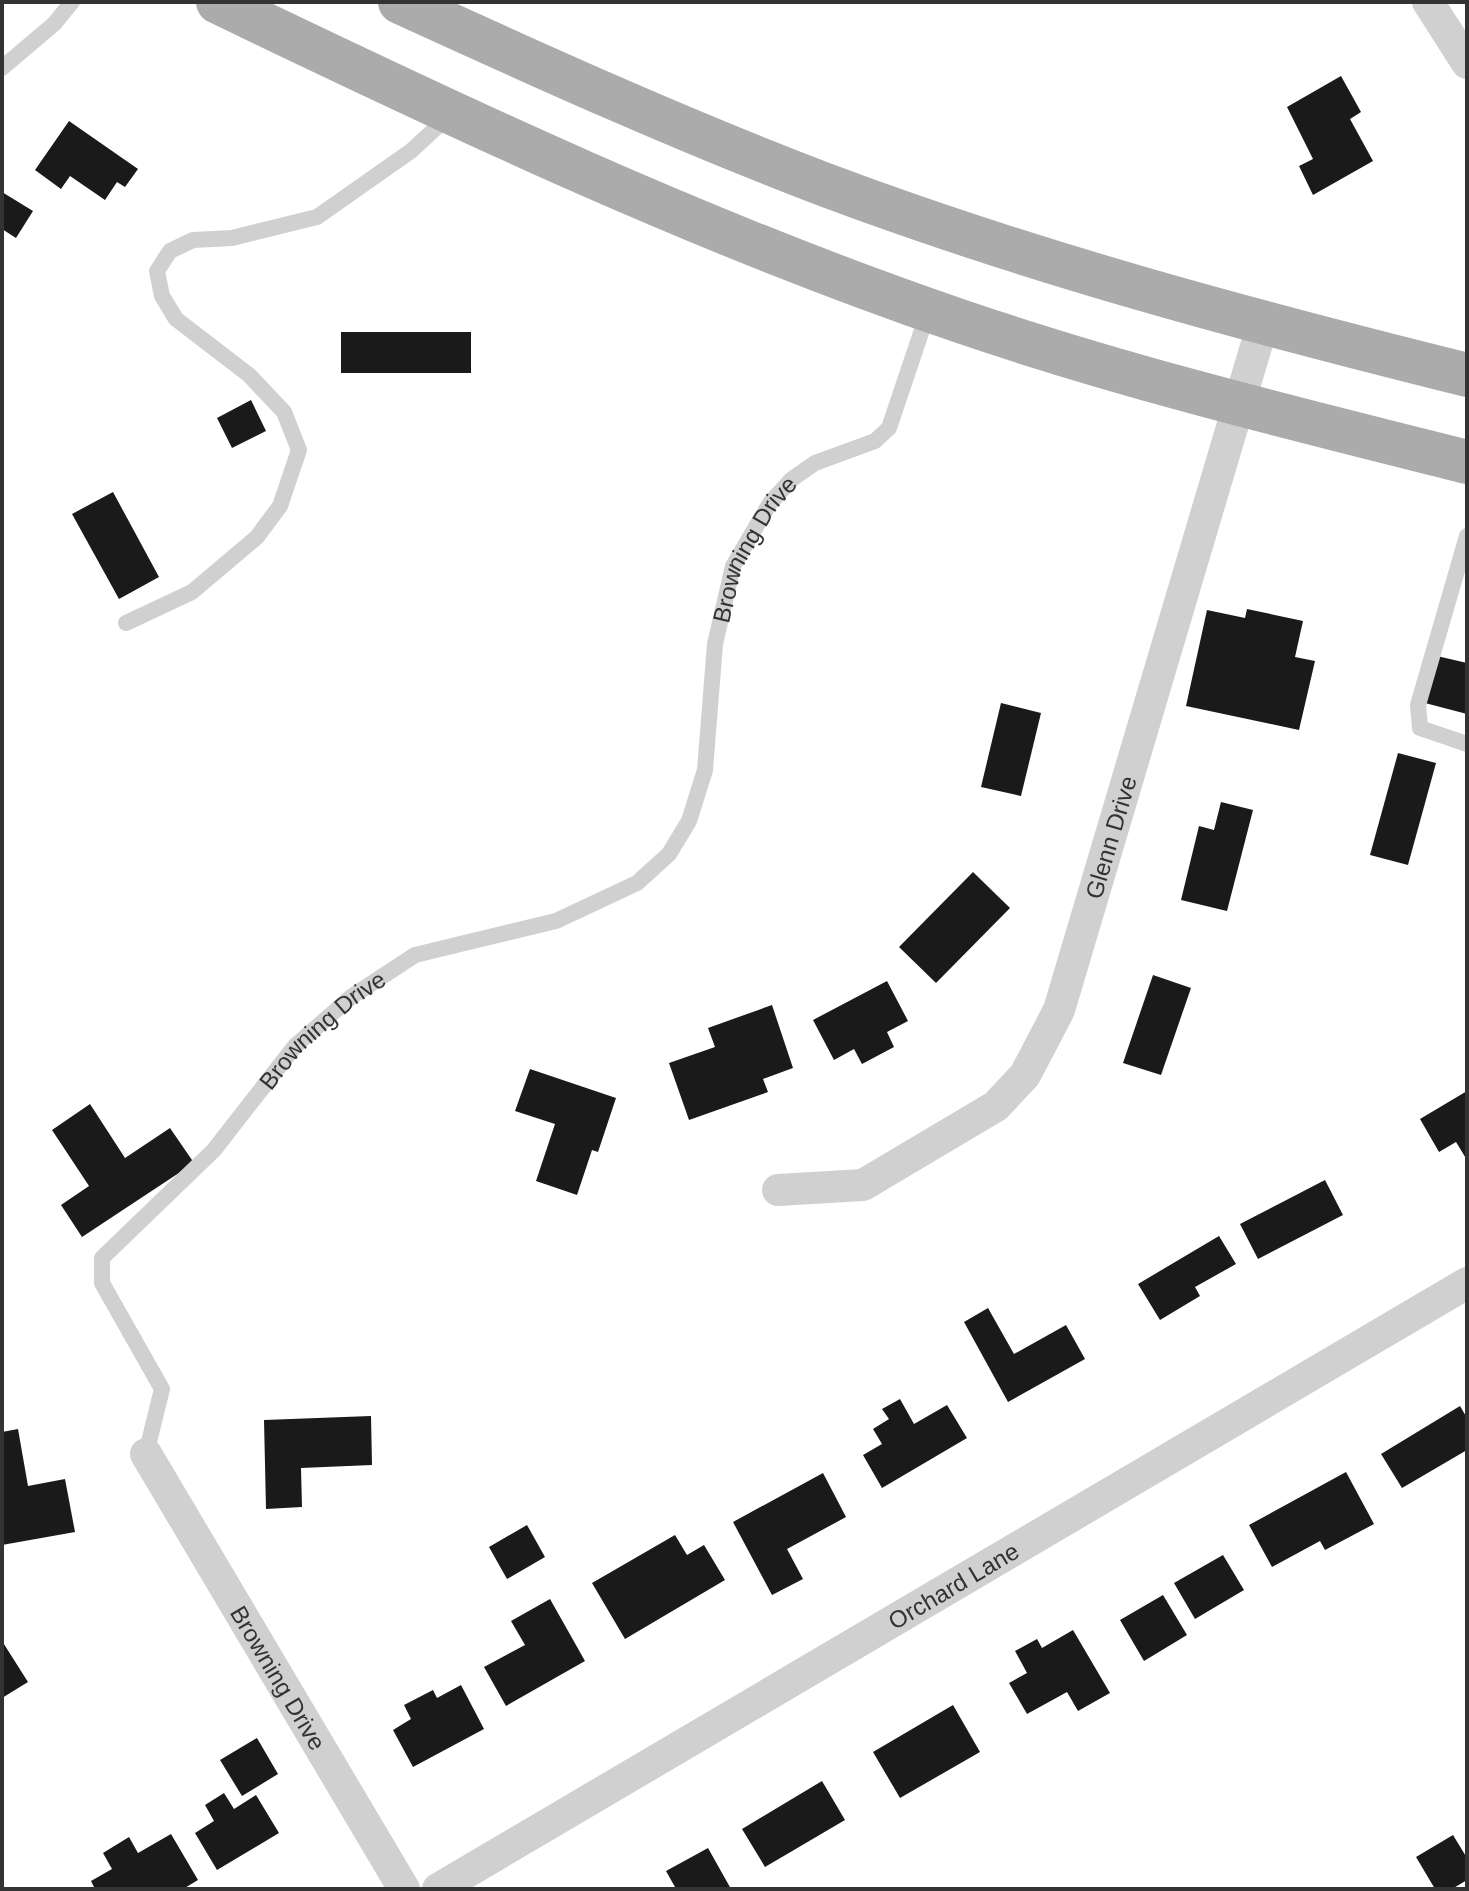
<svg xmlns="http://www.w3.org/2000/svg" width="1469" height="1891" viewBox="0 0 1469 1891" font-family="Helvetica,sans-serif">
	<rect width="100%" height="100%" fill="#fff"/>
	<g fill="#1a1a1a">
		<path d="M1341 76 1361 112 1350 119 1373 161 1313 195 1299 166 1313 159 1287 107Z"/>
		<path d="M69 121 138 169 125 187 117 182 105 200 70 176 61 189 35 170Z"/>
		<path d="M2 192 33 211 16 238 2 229Z"/>
		<rect x="341" y="332" width="130" height="41"/>
		<path d="M251 400 266 431 232 448 217 418Z"/>
		<path d="M113 492 159 577 119 599 72 514Z"/>
		<path d="M1247 609 1303 621 1295 657 1315 661 1299 730 1186 706 1207 610 1245 618Z"/>
		<path d="M1437 656 1467 663V714L1425 703Z"/>
		<path d="M1001 703 1041 713 1021 796 981 787Z"/>
		<path d="M1398 753 1436 763 1408 865 1370 855Z"/>
		<path d="M1221 802 1253 810 1227 911 1181 900 1199 826 1214 830Z"/>
		<path d="M973 872 1010 908 936 983 899 947Z"/>
		<path d="M1153 975 1191 988 1161 1075 1123 1063Z"/>
		<path d="M887 981 908 1021 887 1032 894 1047 862 1064 854 1049 834 1060 813 1020Z"/>
		<path d="M772 1005 793 1068 763 1079 768 1092 689 1120 669 1063 715 1047 708 1028Z"/>
		<path d="M530 1069 616 1098 598 1152 592 1150 577 1195 536 1181 555 1124 515 1111Z"/>
		<path d="M1467 1091V1160L1456 1142 1439 1152 1420 1119Z"/>
		<path d="M90 1104 125 1158 170 1128 194 1163 82 1237 61 1205 89 1186 52 1130Z"/>
		<path d="M1325 1180 1343 1215 1258 1259 1240 1224Z"/>
		<path d="M1219 1236 1236 1264 1195 1287 1200 1296 1160 1320 1138 1284Z"/>
		<path d="M988 1308 1014 1354 1066 1325 1085 1359 1008 1402 964 1322Z"/>
		<path d="M900 1399 914 1424 947 1405 967 1438 882 1488 863 1455 882 1444 873 1429 889 1419 882 1409Z"/>
		<path d="M1460 1406 1467 1418V1450L1402 1488 1381 1454Z"/>
		<path d="M371 1416 372 1465 301 1468 302 1507 266 1509 264 1420Z"/>
		<path d="M18 1429 28 1486 65 1479 75 1532 2 1545V1432Z"/>
		<path d="M1346 1472 1374 1524 1325 1550 1320 1541 1272 1567 1249 1525Z"/>
		<path d="M823 1473 846 1517 787 1549 803 1579 772 1595 733 1522Z"/>
		<path d="M527 1525 545 1557 507 1579 489 1547Z"/>
		<path d="M675 1535 687 1555 704 1545 725 1580 625 1639 592 1583Z"/>
		<path d="M1223 1555 1244 1590 1195 1619 1174 1583Z"/>
		<path d="M1163 1595 1187 1635 1144 1661 1120 1620Z"/>
		<path d="M550 1599 585 1661 506 1706 484 1667 525 1645 511 1621Z"/>
		<path d="M1073 1630 1110 1693 1078 1711 1067 1692 1027 1714 1009 1683 1027 1673 1015 1651 1037 1639 1042 1648Z"/>
		<path d="M2 1641 28 1682 2 1698Z"/>
		<path d="M461 1685 484 1729 413 1767 393 1730 411 1719 404 1705 433 1690 437 1698Z"/>
		<path d="M953 1705 980 1752 900 1798 873 1752Z"/>
		<path d="M257 1738 278 1774 242 1796 220 1760Z"/>
		<path d="M822 1781 845 1820 765 1867 742 1829Z"/>
		<path d="M224 1793 234 1809 256 1795 279 1833 217 1870 195 1833 214 1821 205 1805Z"/>
		<path d="M171 1834 198 1880 183 1889H95L91 1881 112 1869 103 1853 129 1837 138 1853Z"/>
		<path d="M1453 1835 1467 1858V1880L1452 1889H1435L1416 1857Z"/>
		<path d="M708 1848 731 1889H671L675 1887 666 1871Z"/>
	</g>
	<g fill="none" stroke-linecap="round" stroke-linejoin="round">
		<g stroke="#d0d0d0" stroke-width="16">
			<path d="M2 68 54 24 72 2"/>
			<path d="M1467 536 1418 705 1420 728 1467 744"/>
			<path d="M126 623 192 592 257 537 280 506 299 450 284 412 249 375 176 319 162 296 157 271 170 251 193 240 232 238 317 217 411 151 451 114"/>
			<path id="s1" d="M146 1454 162 1389 102 1283V1258L214 1150 295 1046 351 997 415 955 556 921 637 883 669 854 689 821 705 770 715 644 733 566 770 503 792 479 815 463 875 441 889 428 928 312"/>
		</g>
		<g stroke="#d0d0d0" stroke-width="32">
			<path d="M1428 2 1467 63"/>
			<path id="s2" d="M778 1190 863 1185 996 1106 1025 1075 1059 1010 1263 323"/>
			<path id="s3" d="M146 1454 404 1889"/>
			<path id="s4" d="M438 1889 1467 1283"/>
		</g>
		<g stroke="#ababab" stroke-width="44">
			<path d="M218 2C459 118 702 233 957 320 1123 377 1296 419 1467 462"/>
			<path d="M400 2C540 66 679 129 823 184 1033 263 1250 321 1467 375"/>
		</g>
	</g>
	<g text-anchor="middle" dominant-baseline="central" stroke-width="8" stroke-linejoin="round" paint-order="stroke">
		<g font-size="24" fill="#333" stroke="#fff">
			<text stroke="none"><textPath href="#s1" startOffset="1252">Browning Drive</textPath></text>
			<text stroke="none"><textPath href="#s2" startOffset="536">Glenn Drive</textPath></text>
			<text stroke="none"><textPath href="#s1" startOffset="532">Browning Drive</textPath></text>
			<text stroke="none"><textPath href="#s4" startOffset="598">Orchard Lane</textPath></text>
			<text stroke="none"><textPath href="#s3" startOffset="260">Browning Drive</textPath></text>
		</g>
	</g>
	<rect width="1469" height="1891" fill="none" stroke="#333333" stroke-width="8"/>
</svg>
